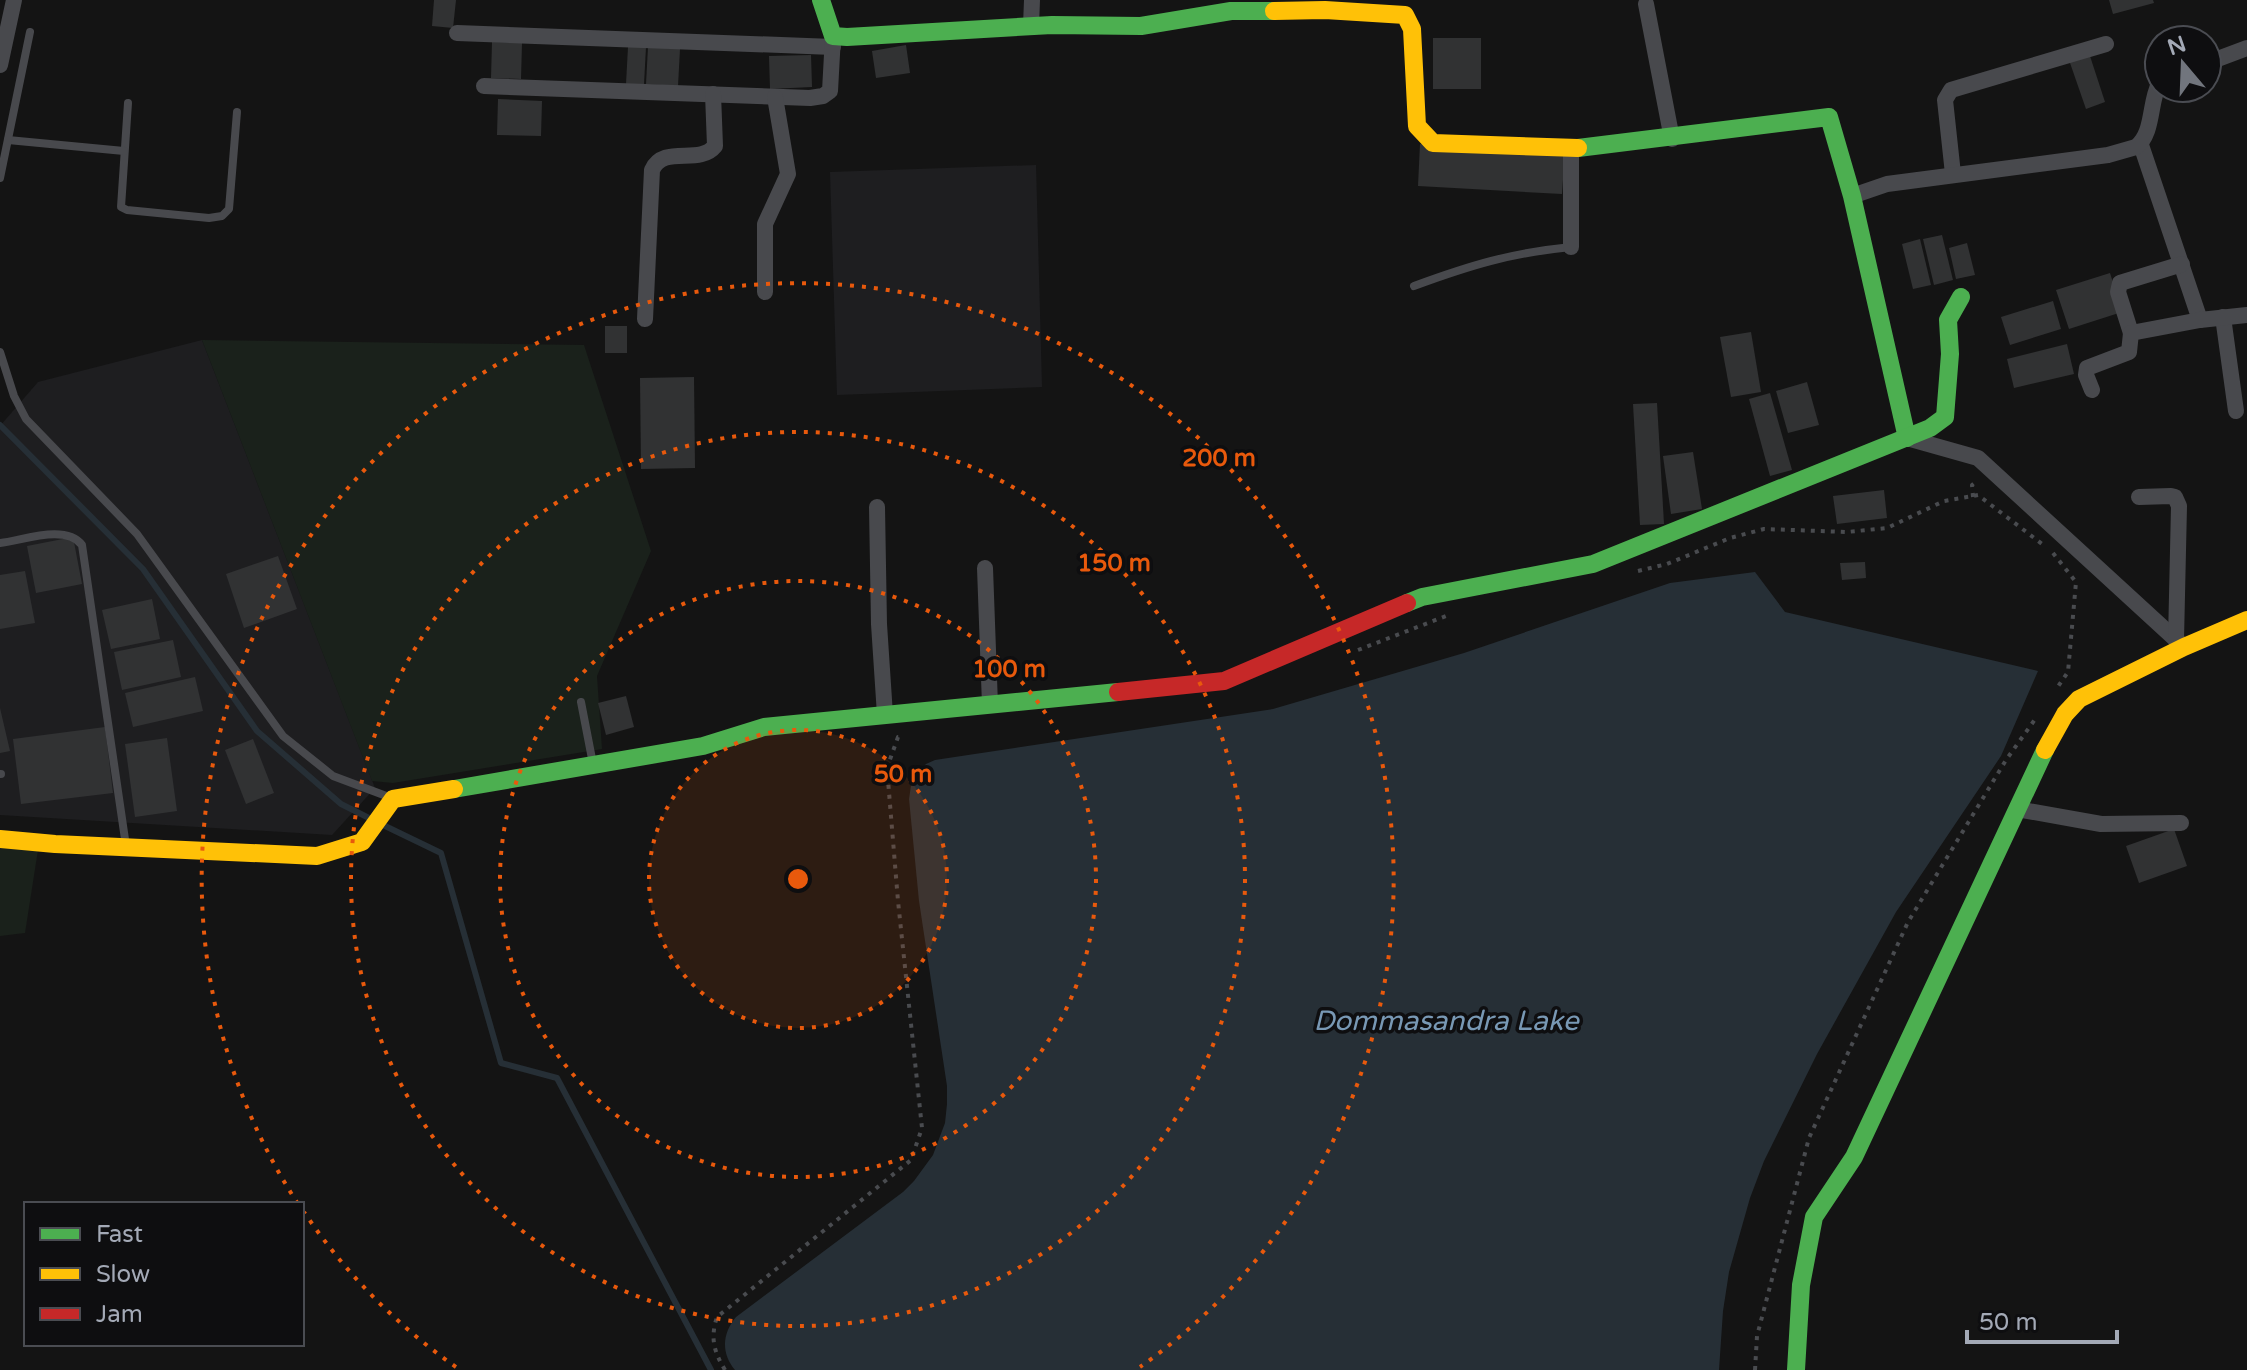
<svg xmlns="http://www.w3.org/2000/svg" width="2247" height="1370" viewBox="0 0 2247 1370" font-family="'Varela Round',sans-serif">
	<rect width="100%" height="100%" fill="#141414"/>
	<g fill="#1e1e20">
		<path d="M1036 165 1042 387 837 395 830 172Z"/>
		<path d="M202 340 375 788 332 835 0 815V426L38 382Z"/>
	</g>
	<g fill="#1a211b">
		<path d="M202 340 584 345 651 551 597 676 602 749 393 783 372 781Z"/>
		<path d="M0 847 38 850 25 933 0 936Z"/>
	</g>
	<path fill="#262f36" d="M1755 572 1785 612 2038 671 2001 756 1896 912 1817 1054 1764 1161 1750 1198 1729 1272 1723 1311 1719 1370H735C721 1353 722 1334 736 1317L903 1192 914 1181 933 1155 945 1123 947 1104V1086L919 901 909 799 912 779 926 764 935 760 1273 709 1464 653 1670 583Z"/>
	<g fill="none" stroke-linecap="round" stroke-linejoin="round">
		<g stroke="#262f36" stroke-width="6">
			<path d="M0 425 143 569 257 731 341 804 373 820"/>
			<path d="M383 825 441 853 501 1063 557 1078 711 1370"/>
		</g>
	</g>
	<g fill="#313233">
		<path d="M434 0H456L453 28 432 26Z"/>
		<path d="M2109 0H2153L2154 3 2113 14Z"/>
		<rect x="1433" y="38" width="48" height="51"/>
		<path d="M492 42 522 43 521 79 491 78Z"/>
		<path d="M906 45 910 73 876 78 872 51Z"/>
		<path d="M628 47H646L644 84H626Z"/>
		<path d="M648 47 680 49 678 86 646 84Z"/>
		<path d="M2089 53 2105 102 2086 109 2069 60Z"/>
		<path d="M811 55 812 87 770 89 769 56Z"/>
		<path d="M498 99 542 101 541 136 497 135Z"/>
		<path d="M1420 144 1565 151 1562 194 1418 186Z"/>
		<path d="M1942 235 1953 280 1934 285 1923 239Z"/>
		<path d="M1920 239 1931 285 1913 289 1902 244Z"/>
		<path d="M1967 243 1975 275 1956 279 1949 248Z"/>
		<path d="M2110 273 2122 312 2069 329 2056 290Z"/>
		<path d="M2053 301 2061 329 2010 345 2001 317Z"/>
		<rect x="605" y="326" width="22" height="27"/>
		<path d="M1751 332 1761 392 1731 397 1720 337Z"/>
		<path d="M2067 344 2074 374 2014 388 2007 359Z"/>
		<path d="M694 377 695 468 641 469 640 378Z"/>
		<path d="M1807 382 1819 425 1788 433 1776 391Z"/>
		<path d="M1770 393 1792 470 1770 476 1749 399Z"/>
		<path d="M1657 403 1664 524 1640 525 1633 404Z"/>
		<path d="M1693 452 1702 509 1671 514 1663 456Z"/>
		<path d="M1884 490 1887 518 1837 524 1833 496Z"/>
		<path d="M73 537 82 584 36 593 27 546Z"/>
		<path d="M278 556 297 609 244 628 226 574Z"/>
		<path d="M1865 562 1866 578 1842 580 1840 563Z"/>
		<path d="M25 571 35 623 0 629V575Z"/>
		<path d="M152 599 160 639 111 649 102 610Z"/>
		<path d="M173 640 181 677 122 690 114 652Z"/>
		<path d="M195 677 203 711 133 727 125 693Z"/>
		<path d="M626 696 634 727 606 735 598 703Z"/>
		<path d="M0 708 10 751 0 753Z"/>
		<path d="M105 727 113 793 21 804 13 739Z"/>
		<path d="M167 738 177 811 135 817 125 744Z"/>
		<path d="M253 739 274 793 246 804 225 750Z"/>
		<path d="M2174 829 2187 866 2139 883 2126 846Z"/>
	</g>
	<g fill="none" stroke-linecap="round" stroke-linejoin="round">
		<g stroke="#494b4f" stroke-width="4" stroke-dasharray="4 6" stroke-linecap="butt">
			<path d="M1973 497 1972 485 1977 481"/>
			<path d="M2053 553 2076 582 2068 672 2057 688"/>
			<path d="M1638 571 1667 564 1730 538 1764 529 1847 532 1887 528 1944 501 1978 495 2046 547"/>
			<path d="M1358 650 1446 616"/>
			<path d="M725 1370C714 1352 710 1338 717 1317L911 1160 922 1128 898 901 887 768 898 737H901"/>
			<path d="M1755 1370 1757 1336 1809 1138 1908 922 2006 760 2036 718"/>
		</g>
		<g stroke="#48494d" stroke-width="8">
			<path d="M128 103 121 207 127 210 209 218 222 216 229 209 237 112"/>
			<path d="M8 140 124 151"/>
			<path d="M0 178 30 32"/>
			<path d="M1414 286C1471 265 1511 253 1571 247"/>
			<path d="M0 352 14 396 26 419 137 534 283 736 333 776 389 797"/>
			<path d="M0 543C24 540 66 524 82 545L126 846"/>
			<path d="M581 702 593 764"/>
			<path d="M0 774H1"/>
		</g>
		<g stroke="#48494d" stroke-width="16">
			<path d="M1646 4 1672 139"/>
			<path d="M1031 26 1032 0"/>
			<path d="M457 33 833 47"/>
			<path d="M2207 63 2247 48"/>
			<path d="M0 65 14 0"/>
			<path d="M484 86 810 98 823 96 830 91 833 36"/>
			<path d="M2141 145 2200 320"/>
			<path d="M1953 174 1945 100 1951 90 2106 44"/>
			<path d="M1852 196 1887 184 2108 155 2136 147C2154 133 2149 103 2159 84"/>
			<path d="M1571 247V149"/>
			<path d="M765 292V224L788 174 775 97"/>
			<path d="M2223 317 2236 411"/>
			<path d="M645 319 652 170C664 144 699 166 715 146L713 94"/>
			<path d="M2131 333 2118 292 2120 283 2182 264"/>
			<path d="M2092 390 2086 375 2087 368 2129 352 2131 333 2200 320 2247 315"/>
			<path d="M1907 438 1978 458 2184 647"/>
			<path d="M2139 497 2171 496 2175 497 2179 506 2176 640"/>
			<path d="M877 507 879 624 885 715"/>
			<path d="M985 568 990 705"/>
			<path d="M2017 809 2101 824 2181 823"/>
		</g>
		<g stroke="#4caf50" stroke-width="18">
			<path d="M821 0 833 36 847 37 1052 25 1141 26 1231 11H1274"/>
			<path d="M1578 148 1829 117 1852 196 1907 438"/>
			<path d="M1407 603 1422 597 1593 564 1930 428 1945 417 1950 354 1948 320 1961 297"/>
			<path d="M454 789 703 746 764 727 1118 692"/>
			<path d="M1796 1370 1801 1285 1814 1217 1854 1157 2045 750"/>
		</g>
		<g stroke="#ffc107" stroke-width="18">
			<path d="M1274 11 1325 10 1405 15 1412 29 1417 126 1433 143 1578 148"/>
			<path d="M2045 750 2065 714 2079 699 2184 647 2247 620"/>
			<path d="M0 839 55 844 317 856 362 842 393 799 454 789"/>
		</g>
		<path stroke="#c62828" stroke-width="18" d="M1118 692 1224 681 1407 603"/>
	</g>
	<circle cx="798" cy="879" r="149" fill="#e8590c" fill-opacity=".12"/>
	<g fill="none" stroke="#e8590c" stroke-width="4" stroke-dasharray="4 8">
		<circle cx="798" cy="879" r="149"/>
		<circle cx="798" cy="879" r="298"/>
		<circle cx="798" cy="879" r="447"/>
		<path d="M456 1367A596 596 0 0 1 304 1212M298 1204A596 596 0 1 1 1140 1367"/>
	</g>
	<g text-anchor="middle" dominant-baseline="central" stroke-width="7" stroke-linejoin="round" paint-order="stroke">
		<g font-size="28" font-style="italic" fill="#7898b4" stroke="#0e0e10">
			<text x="1446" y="1021">Dommasandra Lake</text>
		</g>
	</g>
	<circle cx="798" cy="879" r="12" fill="#e8590c" stroke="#0e0e10" stroke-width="4"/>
	<g font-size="24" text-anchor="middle" font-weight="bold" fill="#e8590c" stroke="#0e0e10" stroke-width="7" stroke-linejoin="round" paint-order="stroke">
		<text x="1219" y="466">200 m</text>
		<text x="1114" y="571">150 m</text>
		<text x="1009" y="677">100 m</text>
		<text x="903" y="782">50 m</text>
	</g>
	<rect x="24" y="1202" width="280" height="144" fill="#0e0e10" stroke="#4a4c52" stroke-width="2"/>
	<rect x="40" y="1228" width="40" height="12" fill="#4caf50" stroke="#4a4c52" stroke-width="2"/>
	<text x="96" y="1242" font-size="24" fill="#a3a9b6">Fast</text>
	<rect x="40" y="1268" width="40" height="12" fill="#ffc107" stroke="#4a4c52" stroke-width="2"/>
	<text x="96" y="1282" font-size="24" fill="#a3a9b6">Slow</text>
	<rect x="40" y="1308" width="40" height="12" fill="#c62828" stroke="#4a4c52" stroke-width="2"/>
	<text x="96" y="1322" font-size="24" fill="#a3a9b6">Jam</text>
	<g transform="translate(2183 64) rotate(341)"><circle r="38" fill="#0e0e10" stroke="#4a4c52" stroke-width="2"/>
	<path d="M0-6L14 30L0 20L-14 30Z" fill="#71757d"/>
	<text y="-12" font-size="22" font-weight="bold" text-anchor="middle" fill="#a3a9b6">N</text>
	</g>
	<path d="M1967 1330v12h150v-12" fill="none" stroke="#a3a9b6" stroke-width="4"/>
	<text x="1979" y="1330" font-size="24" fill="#a3a9b6" stroke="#0e0e10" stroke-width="6" paint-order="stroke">50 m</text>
</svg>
